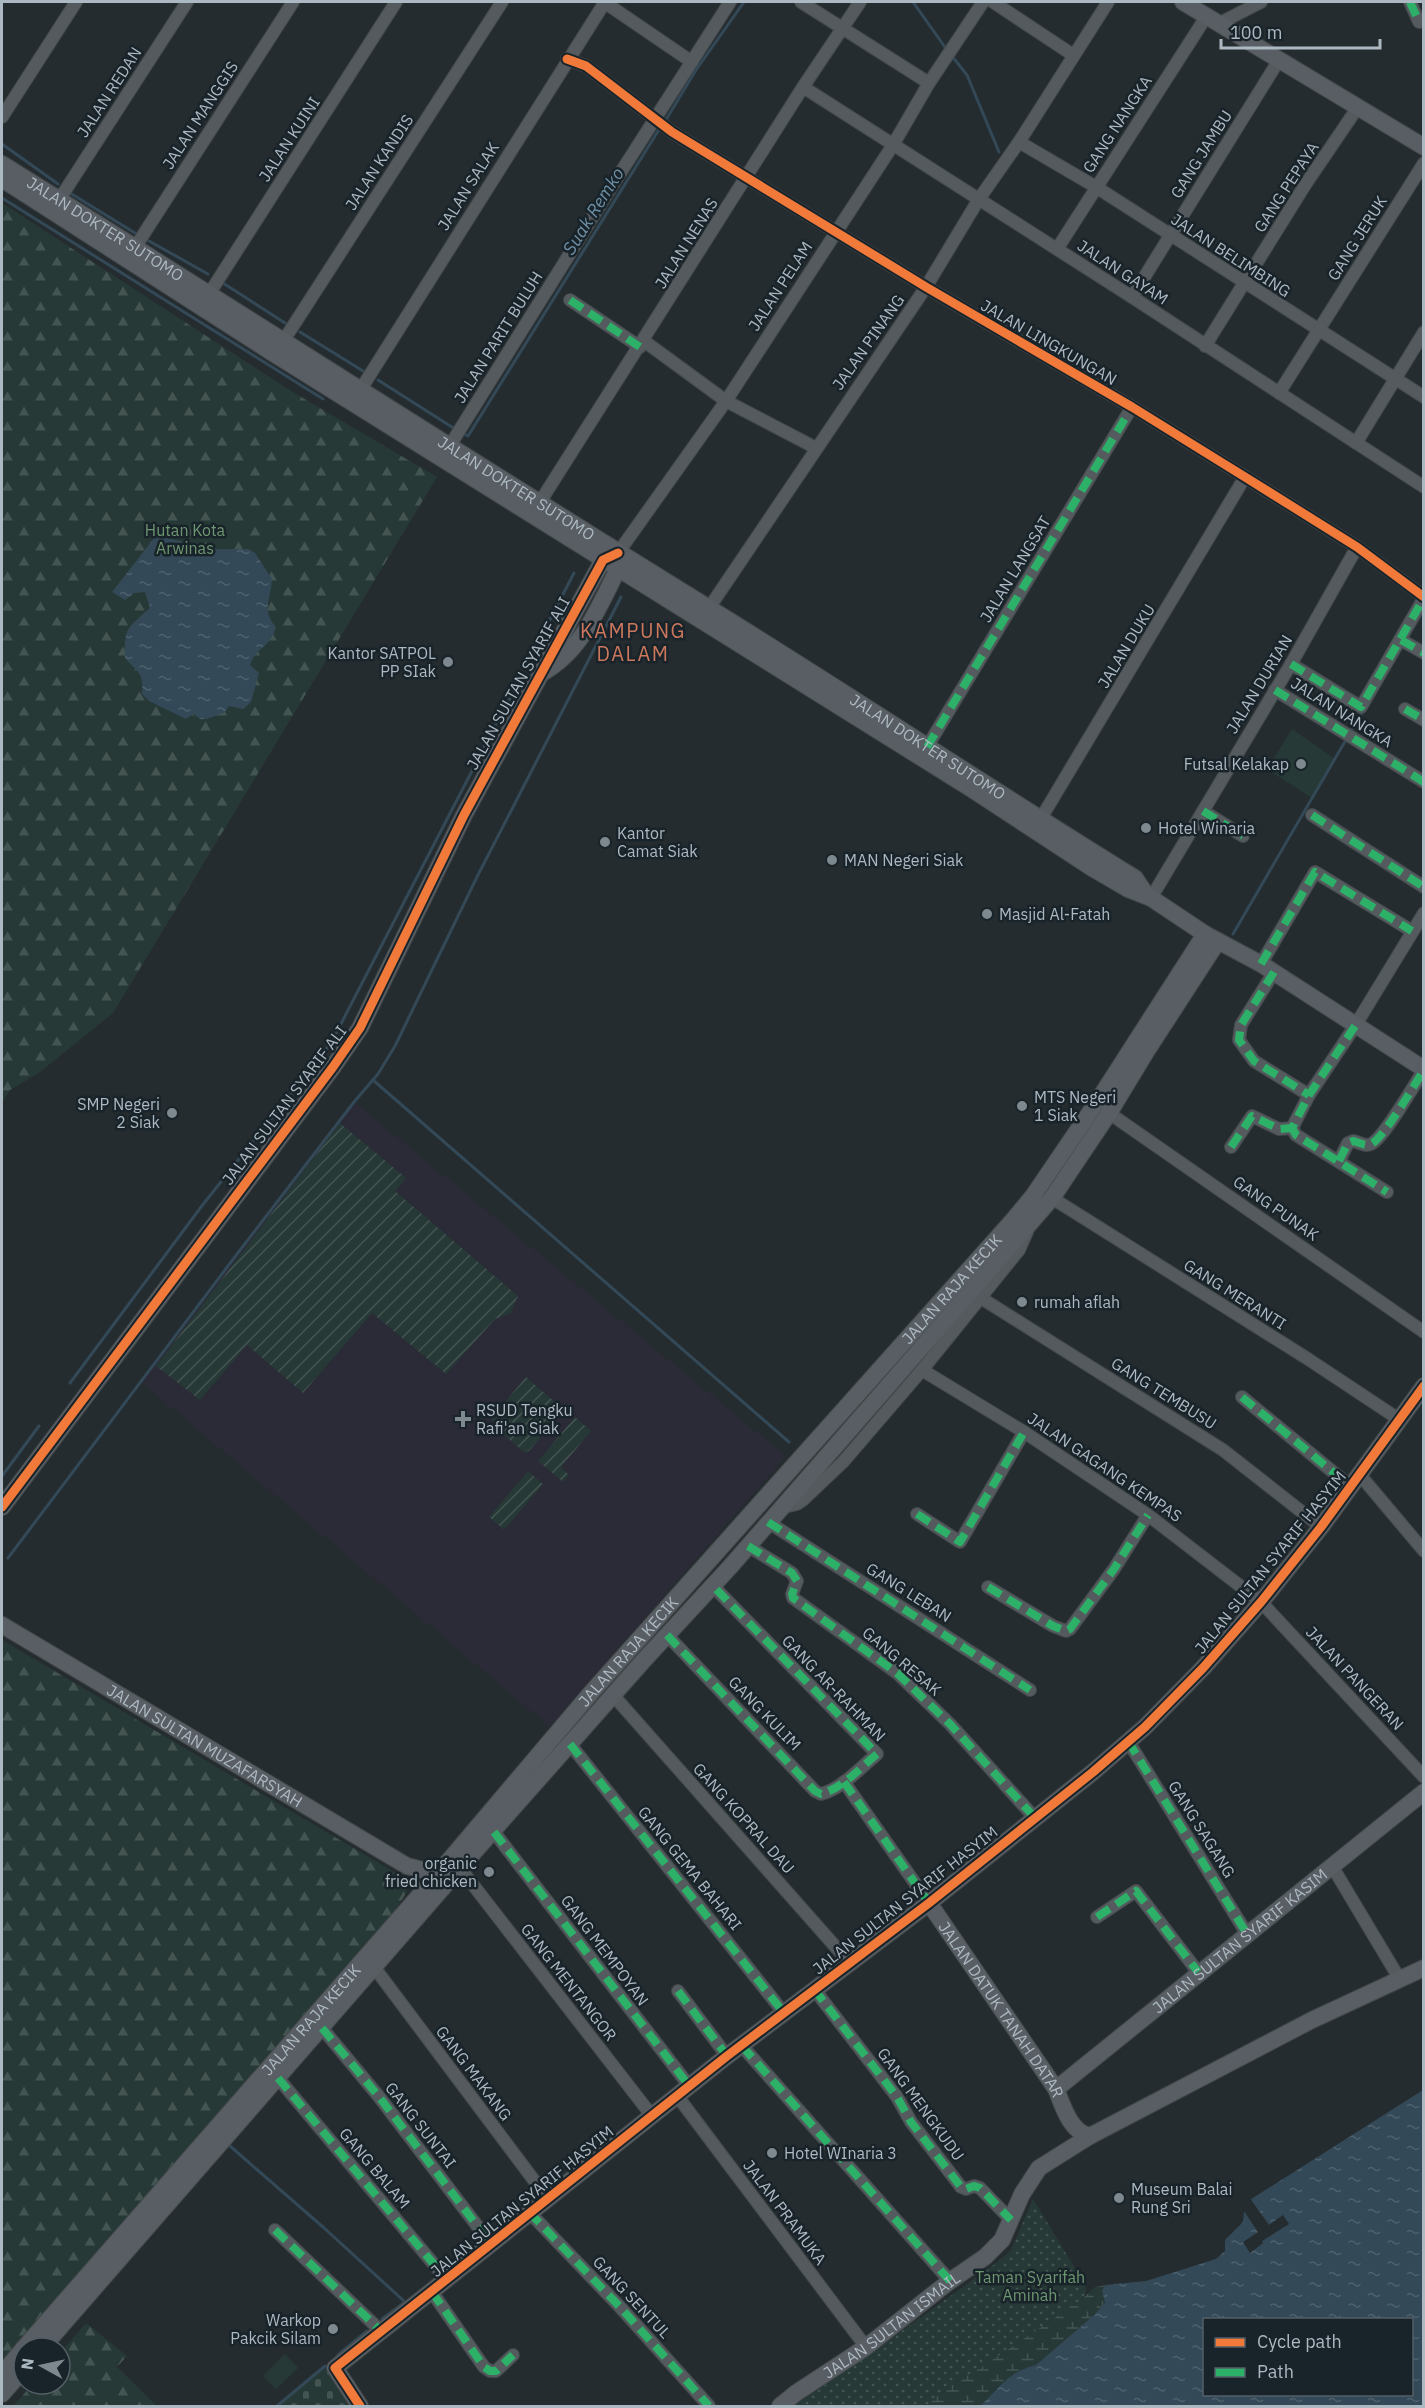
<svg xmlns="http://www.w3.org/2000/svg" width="1425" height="2408" viewBox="0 0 1425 2408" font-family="'IBM Plex Sans',sans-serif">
	<defs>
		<pattern id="grass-dots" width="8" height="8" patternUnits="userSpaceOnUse" patternTransform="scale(1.5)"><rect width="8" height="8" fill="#263936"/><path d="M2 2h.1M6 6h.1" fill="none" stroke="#435451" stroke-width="1.8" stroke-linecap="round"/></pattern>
		<pattern id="forest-firs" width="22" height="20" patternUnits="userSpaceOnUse" patternTransform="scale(1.5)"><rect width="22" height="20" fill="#263936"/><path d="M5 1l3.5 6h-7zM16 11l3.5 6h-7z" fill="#435451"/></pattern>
		<pattern id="wetland-marsh" width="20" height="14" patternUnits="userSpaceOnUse" patternTransform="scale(1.5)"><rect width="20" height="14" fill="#263936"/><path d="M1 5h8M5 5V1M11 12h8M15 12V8" fill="none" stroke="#435451"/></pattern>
		<pattern id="cemetery-stones" width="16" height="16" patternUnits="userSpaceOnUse" patternTransform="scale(1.5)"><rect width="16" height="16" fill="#263936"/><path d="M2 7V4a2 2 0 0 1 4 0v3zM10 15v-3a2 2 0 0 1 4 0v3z" fill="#435451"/></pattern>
		<pattern id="garden-furrows" width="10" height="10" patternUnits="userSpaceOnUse" patternTransform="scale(1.5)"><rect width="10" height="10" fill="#263936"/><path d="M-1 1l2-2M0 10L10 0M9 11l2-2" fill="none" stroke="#435451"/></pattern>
		<pattern id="water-ripples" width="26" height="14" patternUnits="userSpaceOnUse" patternTransform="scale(1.5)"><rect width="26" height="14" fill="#334957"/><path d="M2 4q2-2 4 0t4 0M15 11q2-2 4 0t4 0" fill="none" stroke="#4e616e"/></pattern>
	</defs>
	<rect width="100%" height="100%" fill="#252c2f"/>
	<path fill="#2a2b36" d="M354 1102 786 1456 550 1727 141 1382Z"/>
	<path fill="url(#grass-dots)" d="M1033 2199 1085 2285 1086 2293 1080 2301 985 2365 948 2387 926 2406H793L856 2364 996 2263 1011 2250Z"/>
	<g fill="url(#forest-firs)">
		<path d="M2 203 291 391 437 477 113 1013 40 1072 10 1090 2 1103Z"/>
		<path d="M2 1640 394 1872 404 1881 407 1892 393 1913 2 2363Z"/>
		<path d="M86 2323 127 2356 117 2367 157 2406H13L33 2384H60V2353Z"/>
	</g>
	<path fill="url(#wetland-marsh)" d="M1106 2285 1102 2290 1105 2303 1093 2316 1036 2365C1007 2372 1000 2388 980 2406H926L948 2387 985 2365 1080 2301 1095 2287Z"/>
	<path fill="url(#cemetery-stones)" d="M325 2366 351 2406H277Z"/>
	<g fill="url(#garden-furrows)">
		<path d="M340 1123 406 1178 395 1191 518 1296 511 1313 495 1319 446 1374 372 1313 303 1393 247 1345 200 1400 156 1366Z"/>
		<path d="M526 1377 564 1410 529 1451 525 1453 498 1430 500 1427 491 1419Z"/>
		<path d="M575 1417 591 1431 561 1467 569 1475 563 1482 538 1461Z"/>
		<path d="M528 1471 543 1484 504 1530 489 1517Z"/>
	</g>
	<g fill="#263936">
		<path d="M1292 729 1335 759 1312 798 1267 769Z"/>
		<path d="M285 2354 298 2368 276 2389 263 2376Z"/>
	</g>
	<g fill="url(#water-ripples)" fill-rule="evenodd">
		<path d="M161 536 208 549H248L255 553 272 579C271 599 261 610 276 627 271 647 256 647 250 665L259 673 251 702 243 709 229 706 224 713C218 714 206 721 201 719 198 718 196 715 193 714L186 719 149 701 142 694C144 672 138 673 125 658 124 626 128 628 150 608L145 592 134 593 125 600 112 592 155 537Z"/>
		<path d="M1423 2090V2406H980C1000 2388 1007 2372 1036 2365L1093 2316 1105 2303 1102 2290 1106 2285 1146 2281 1216 2259 1225 2251V2240L1243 2222 1245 2203ZM1204 2320H1412V2394H1204Z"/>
	</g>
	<path fill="#252c2f" d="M1249 2197 1269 2225 1283 2215 1289 2224 1262 2241 1263 2243 1250 2253 1243 2242 1258 2232 1242 2208 1243 2201Z"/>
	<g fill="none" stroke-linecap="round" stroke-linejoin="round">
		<g stroke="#334957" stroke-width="3">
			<path d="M913 2 947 50"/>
			<path d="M951 55 967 75 999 152"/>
			<path d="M664 123 696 70 744 2"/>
			<path d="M2 144 58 184"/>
			<path d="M70 193 135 233"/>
			<path d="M2 198 323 399"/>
			<path d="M149 241 208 274"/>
			<path d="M223 283 285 323"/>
			<path d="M300 332 363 371"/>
			<path d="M378 380 455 429"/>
			<path d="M461 432 468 436 660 128"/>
			<path d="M530 658 574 573"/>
			<path d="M495 726 523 674"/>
			<path d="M1350 733 1364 710"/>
			<path d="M1233 934 1347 738"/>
			<path d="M373 1080 789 1442"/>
			<path d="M70 1383 201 1207 331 1043 487 742"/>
			<path d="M2 1476 39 1426"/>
			<path d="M8 1558 234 1258 354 1102 378 1074 395 1046 477 877 621 597"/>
			<path d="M230 2146 323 2227 405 2302 382 2319"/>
			<path d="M338 2355 367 2331"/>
			<path d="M277 2406 325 2366"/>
		</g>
		<defs>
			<g id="street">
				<path d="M604 2 692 62"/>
				<path d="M801 2 929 83"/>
				<path d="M993 2 1073 55"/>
				<path d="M1410 2 1419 22"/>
				<path d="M1218 24 1261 2"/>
				<path d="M567 59 586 66 672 132 926 287 1132 407 1245 477 1357 547 1424 597"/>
				<path d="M803 87 1132 297 1424 487"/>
				<path d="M2 117 76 2"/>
				<path d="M1019 142 1096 187 1424 397"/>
				<path d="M59 200 187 2"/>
				<path d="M136 246 293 2"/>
				<path d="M1057 249 1206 17"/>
				<path d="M209 294 396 2"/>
				<path d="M1132 297 1279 60"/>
				<path d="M570 300 640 347"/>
				<path d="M284 340 502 2"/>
				<path d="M644 341 726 401 816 448"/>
				<path d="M1205 346 1305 185 1358 107"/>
				<path d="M361 389 605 2"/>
				<path d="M1279 393 1424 163"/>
				<path d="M1356 443 1424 332"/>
				<path d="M449 447 619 175 730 2"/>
				<path d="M540 502 803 87 860 2"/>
				<path d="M618 553 726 401 893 145 929 83 983 2"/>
				<path d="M709 608 926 287 979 199 1019 142 1108 2"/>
				<path d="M1401 640 1424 653"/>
				<path d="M1291 664 1361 707 1424 598"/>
				<path d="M1275 690 1424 782"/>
				<path d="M1405 709 1424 720"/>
				<path d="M927 747 1132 407"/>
				<path d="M1203 811 1243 836"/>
				<path d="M1312 815 1424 887"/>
				<path d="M1037 825 1245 477"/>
				<path d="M1151 898 1291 664 1357 547"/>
				<path d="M1261 964 1315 872 1412 931"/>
				<path d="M1274 972 1241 1025 1239 1040 1254 1061 1309 1095"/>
				<path d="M1109 1113 1424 1332"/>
				<path d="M1231 1147 1252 1116 1279 1129 1292 1128"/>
				<path d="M1339 1161 1348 1143 1353 1141C1359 1142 1365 1147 1371 1144 1384 1138 1414 1085 1424 1070"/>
				<path d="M1387 1192 1296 1135 1292 1128 1309 1095 1355 1026 1424 913"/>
				<path d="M1052 1198 1308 1359 1400 1420"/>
				<path d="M981 1298 1223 1450 1321 1527"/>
				<path d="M922 1370 1024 1432 1148 1515 1261 1602 1424 1777"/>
				<path d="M1242 1397 1350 1486"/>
				<path d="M1360 1475 1424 1551"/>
				<path d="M780 1508 797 1504 803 1500 843 1462 922 1370 1019 1250 1027 1232"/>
				<path d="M917 1514 960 1542 1024 1432"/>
				<path d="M768 1522 1030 1690"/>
				<path d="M748 1546 792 1573 797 1581 792 1594 793 1598 897 1673 950 1724 1035 1818"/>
				<path d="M988 1587 1053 1626 1066 1631 1070 1629 1114 1569 1148 1515"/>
				<path d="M667 1635 815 1791 821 1794C843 1788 860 1768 877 1754L713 1586"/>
				<path d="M613 1695 849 1962"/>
				<path d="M1128 1741 1247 1934"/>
				<path d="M570 1744 784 2013"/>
				<path d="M844 1782 929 1903"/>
				<path d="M494 1832 690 2087"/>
				<path d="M1332 1866 1399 1978"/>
				<path d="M460 1868 652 2116"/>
				<path d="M1097 1917 1136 1891 1198 1972"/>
				<path d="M374 1967 548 2199"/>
				<path d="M814 1989 897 2097 911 2122 961 2187 966 2189 974 2186 980 2188 1011 2220"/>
				<path d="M678 1991 727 2056"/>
				<path d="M322 2028 380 2098 491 2244"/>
				<path d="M742 2046 950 2281"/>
				<path d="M278 2078 447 2280"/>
				<path d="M678 2097 866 2347"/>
				<path d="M529 2212 620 2307 709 2406"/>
				<path d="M275 2230 382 2332"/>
				<path d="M432 2292 484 2367 490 2371H496L513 2355"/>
			</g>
			<g id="secondary">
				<path d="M1183 2 1424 147"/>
				<path id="s1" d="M2 164C238 311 472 462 709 608 852 696 992 790 1135 878L1147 896"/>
				<path d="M2 179 271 352 970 788 1092 868 1128 889 1151 898 1205 934 1261 964 1424 1069"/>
				<path d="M542 673C582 651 598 608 618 569"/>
				<path d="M2 1507 333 1067 360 1028 464 815 603 560"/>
				<path id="s2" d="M2 1625 407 1866 438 1874"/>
				<path id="s3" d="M929 1903 1056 2089C1063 2106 1070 2132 1090 2136"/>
				<path id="s4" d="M1056 2089 1424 1792"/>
				<path id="s5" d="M24 2348 419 1896 590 1694 1014 1219 1033 1196 1099 1099 1205 934"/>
				<path d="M42 2348 460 1868 644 1660 730 1567 1052 1198 1109 1113 1146 1052 1218 941"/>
				<path d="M2 2374 24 2348"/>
				<path d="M2 2394 24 2369"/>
				<path d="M360 2406 335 2368 727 2056 929 1903 1093 1772 1145 1727 1203 1668 1261 1602 1321 1527 1424 1386"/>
				<path id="s6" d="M780 2406 796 2393 866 2347 950 2281 985 2257 1002 2240 1022 2194 1039 2168 1090 2136 1312 2020 1424 1968"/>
			</g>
		</defs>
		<use href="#street" stroke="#42484a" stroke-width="14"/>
		<use href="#secondary" stroke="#42484a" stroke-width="18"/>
		<use href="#street" stroke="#545a5e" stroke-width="12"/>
		<use href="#secondary" stroke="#585e63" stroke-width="16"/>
		<g stroke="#2db169" stroke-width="8" stroke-dasharray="15 8" stroke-linecap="butt">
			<path d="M1410 2 1419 22"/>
			<path d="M570 300 640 347"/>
			<path d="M1401 640 1424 653"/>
			<path d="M1291 664 1361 707 1424 598"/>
			<path d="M1275 690 1424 782"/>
			<path d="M1405 709 1424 720"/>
			<path d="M927 747 1132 407"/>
			<path d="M1203 811 1243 836"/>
			<path d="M1312 815 1424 887"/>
			<path d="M1261 964 1315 872 1412 931"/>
			<path d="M1274 972 1241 1025 1239 1040 1254 1061 1309 1095"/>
			<path d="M1355 1026 1309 1095 1292 1128 1296 1135 1387 1192"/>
			<path d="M1231 1147 1252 1116 1279 1129 1292 1128"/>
			<path d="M1339 1161 1348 1143 1353 1141C1359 1142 1365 1147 1371 1144 1384 1138 1414 1085 1424 1070"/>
			<path d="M1242 1397 1350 1486"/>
			<path d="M917 1514 960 1542 1024 1432"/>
			<path d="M768 1522 1030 1690"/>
			<path d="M748 1546 792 1573 797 1581 792 1594 793 1598 897 1673 950 1724 1035 1818"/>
			<path d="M988 1587 1053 1626 1066 1631 1070 1629 1114 1569 1148 1515"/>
			<path d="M667 1635 815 1791 821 1794C843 1788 860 1768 877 1754L713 1586"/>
			<path d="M1128 1741 1247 1934"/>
			<path d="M570 1744 784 2013"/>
			<path d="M844 1782 929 1903"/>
			<path d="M494 1832 690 2087"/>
			<path d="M1097 1917 1136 1891 1198 1972"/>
			<path d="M814 1989 897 2097 911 2122 961 2187 966 2189 974 2186 980 2188 1011 2220"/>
			<path d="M678 1991 727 2056"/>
			<path d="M322 2028 380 2098 491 2244"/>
			<path d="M742 2046 950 2281"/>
			<path d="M278 2078 447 2280"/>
			<path d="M529 2212 620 2307 709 2406"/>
			<path d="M275 2230 382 2332"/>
			<path d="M432 2292 484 2367 490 2371H496L513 2355"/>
		</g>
		<defs>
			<g id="cycleway">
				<path d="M567 59 586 66 672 132 926 287 1132 407 1245 477 1357 547 1424 597"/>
				<path d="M2 1507 333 1067 360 1028 464 815 603 560 618 553"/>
				<path d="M360 2406 335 2368 727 2056 929 1903 1093 1772 1145 1727 1203 1668 1261 1602 1321 1527 1424 1386"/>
			</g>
		</defs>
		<use href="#cycleway" stroke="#19232a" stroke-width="13"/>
		<use href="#cycleway" stroke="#f17a3a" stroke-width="9"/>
	</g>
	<g fill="#7d888f" stroke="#19232a" stroke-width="2">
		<circle cx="448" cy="662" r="6"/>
		<circle cx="1301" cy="764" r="6"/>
		<circle cx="1146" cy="828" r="6"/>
		<circle cx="605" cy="842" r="6"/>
		<circle cx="832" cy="860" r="6"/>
		<circle cx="987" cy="914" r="6"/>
		<circle cx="1022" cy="1106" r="6"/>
		<circle cx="172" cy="1113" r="6"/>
		<circle cx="1022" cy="1302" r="6"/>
		<path d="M460 1410h6v6h6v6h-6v6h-6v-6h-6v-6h6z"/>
		<circle cx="489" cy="1872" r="6"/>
		<circle cx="772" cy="2153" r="6"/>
		<circle cx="1119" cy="2198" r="6"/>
		<circle cx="333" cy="2329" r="6"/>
	</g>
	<g text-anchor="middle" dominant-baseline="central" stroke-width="5" stroke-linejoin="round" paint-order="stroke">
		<g font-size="16" fill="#adb9c2" stroke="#19232a">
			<text transform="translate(109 92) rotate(-57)">JALAN REDAN</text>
			<text transform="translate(200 115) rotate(-57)">JALAN MANGGIS</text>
			<text transform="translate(1117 124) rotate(-57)">GANG NANGKA</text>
			<text transform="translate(289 139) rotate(-57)">JALAN KUINI</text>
			<text transform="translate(1201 154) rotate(-58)">GANG JAMBU</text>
			<text transform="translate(379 162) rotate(-57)">JALAN KANDIS</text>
			<text transform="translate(468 186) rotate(-58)">JALAN SALAK</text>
			<text transform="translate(1286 187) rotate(-57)">GANG PEPAYA</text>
			<text stroke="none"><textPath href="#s1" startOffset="122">JALAN DOKTER SUTOMO</textPath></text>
			<text transform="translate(1357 238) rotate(-58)">GANG JERUK</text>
			<text transform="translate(686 243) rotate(-58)">JALAN NENAS</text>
			<text transform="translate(1231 255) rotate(33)">JALAN BELIMBING</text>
			<text transform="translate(1123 272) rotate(33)">JALAN GAYAM</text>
			<text transform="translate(780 286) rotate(-57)">JALAN PELAM</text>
			<text transform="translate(498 337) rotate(-58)">JALAN PARIT BULUH</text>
			<text transform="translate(868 342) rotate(-55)">JALAN PINANG</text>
			<text transform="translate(1049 342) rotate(30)">JALAN LINGKUNGAN</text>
			<text stroke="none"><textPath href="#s1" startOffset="608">JALAN DOKTER SUTOMO</textPath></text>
			<text transform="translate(1015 569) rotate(-59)">JALAN LANGSAT</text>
			<text transform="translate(1126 646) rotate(-59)">JALAN DUKU</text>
			<text transform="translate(518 683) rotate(-61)">JALAN SULTAN SYARIF ALI</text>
			<text transform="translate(1259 684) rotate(-59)">JALAN DURIAN</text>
			<text transform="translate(1342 712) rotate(32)">JALAN NANGKA</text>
			<text stroke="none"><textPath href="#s1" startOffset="1094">JALAN DOKTER SUTOMO</textPath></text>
			<text transform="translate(284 1105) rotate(-53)">JALAN SULTAN SYARIF ALI</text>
			<text transform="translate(1276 1208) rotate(35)">GANG PUNAK</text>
			<text stroke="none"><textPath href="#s5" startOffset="1408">JALAN RAJA KECIK</textPath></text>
			<text transform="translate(1235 1294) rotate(32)">GANG MERANTI</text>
			<text transform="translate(1164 1393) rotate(32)">GANG TEMBUSU</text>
			<text transform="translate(1105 1467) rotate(34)">JALAN GAGANG KEMPAS</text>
			<text transform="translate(1270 1562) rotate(-51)">JALAN SULTAN SYARIF HASYIM</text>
			<text transform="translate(909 1592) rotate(32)">GANG LEBAN</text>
			<text stroke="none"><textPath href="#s5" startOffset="922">JALAN RAJA KECIK</textPath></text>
			<text transform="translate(902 1661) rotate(40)">GANG RESAK</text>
			<text transform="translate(1355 1678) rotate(47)">JALAN PANGERAN</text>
			<text transform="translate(834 1688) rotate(46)">GANG AR-RAHMAN</text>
			<text transform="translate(765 1713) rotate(46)">GANG KULIM</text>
			<text stroke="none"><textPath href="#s2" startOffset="236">JALAN SULTAN MUZAFARSYAH</textPath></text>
			<text transform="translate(744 1818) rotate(48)">GANG KOPRAL DAU</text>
			<text transform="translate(1202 1829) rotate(58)">GANG SAGANG</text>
			<text transform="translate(690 1868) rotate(51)">GANG GEMA BAHARI</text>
			<text transform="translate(905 1900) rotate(-38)">JALAN SULTAN SYARIF HASYIM</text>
			<text stroke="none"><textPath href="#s4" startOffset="236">JALAN SULTAN SYARIF KASIM</textPath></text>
			<text transform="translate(605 1950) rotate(53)">GANG MEMPOYAN</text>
			<text transform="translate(569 1982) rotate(52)">GANG MENTANGOR</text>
			<text stroke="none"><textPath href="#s3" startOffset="129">JALAN DATUK TANAH DATAR</textPath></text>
			<text stroke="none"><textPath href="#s5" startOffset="436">JALAN RAJA KECIK</textPath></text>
			<text transform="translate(474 2073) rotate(53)">GANG MAKANG</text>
			<text transform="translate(921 2104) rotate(54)">GANG MENGKUDU</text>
			<text transform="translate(421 2125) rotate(52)">GANG SUNTAI</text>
			<text transform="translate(375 2168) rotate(50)">GANG BALAM</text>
			<text transform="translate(522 2201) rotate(-39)">JALAN SULTAN SYARIF HASYIM</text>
			<text transform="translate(785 2212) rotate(53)">JALAN PRAMUKA</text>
			<text transform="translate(632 2297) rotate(47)">GANG SENTUL</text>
			<text stroke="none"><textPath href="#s6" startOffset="138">JALAN SULTAN ISMAIL</textPath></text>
		</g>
		<g font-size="16" fill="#6e9670" stroke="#19232a">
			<text x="185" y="530">Hutan Kota<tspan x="185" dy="18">Arwinas</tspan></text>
			<text x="1030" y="2277">Taman Syarifah<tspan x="1030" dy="18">Aminah</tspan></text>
		</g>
		<g font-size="16" fill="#adb9c2" stroke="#19232a" text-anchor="start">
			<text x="436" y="653" text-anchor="end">Kantor SATPOL<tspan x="436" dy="18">PP SIak</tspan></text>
			<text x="1289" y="764" text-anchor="end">Futsal Kelakap</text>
			<text x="1158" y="828">Hotel Winaria</text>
			<text x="617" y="833">Kantor<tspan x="617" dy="18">Camat Siak</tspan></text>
			<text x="844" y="860">MAN Negeri Siak</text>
			<text x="999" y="914">Masjid Al-Fatah</text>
			<text x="1034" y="1097">MTS Negeri<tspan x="1034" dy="18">1 Siak</tspan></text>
			<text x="160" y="1104" text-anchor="end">SMP Negeri<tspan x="160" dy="18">2 Siak</tspan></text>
			<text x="1034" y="1302">rumah aflah</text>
			<text x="476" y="1410">RSUD Tengku<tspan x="476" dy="18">Rafi'an Siak</tspan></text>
			<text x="477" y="1863" text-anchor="end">organic<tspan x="477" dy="18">fried chicken</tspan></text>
			<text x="784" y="2153">Hotel WInaria 3</text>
			<text x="1131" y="2189">Museum Balai<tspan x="1131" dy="18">Rung Sri</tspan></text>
			<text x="321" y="2320" text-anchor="end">Warkop<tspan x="321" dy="18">Pakcik Silam</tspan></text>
		</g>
		<g font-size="18" font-style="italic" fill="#6f90a5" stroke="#19232a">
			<text transform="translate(593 211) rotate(-58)">Suak Remko</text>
		</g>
		<g font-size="20" letter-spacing="1.5" fill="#cd785d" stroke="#19232a">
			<text x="633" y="630">KAMPUNG<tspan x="633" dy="23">DALAM</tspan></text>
		</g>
	</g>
	<rect width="1425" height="2408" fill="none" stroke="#adb9c2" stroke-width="6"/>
	<rect x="1203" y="2318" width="210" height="78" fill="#19232a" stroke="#545f67" stroke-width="1.5"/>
	<rect x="1215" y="2338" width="30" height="9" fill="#f17a3a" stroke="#545f67" stroke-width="1.5"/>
	<text x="1257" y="2348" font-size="18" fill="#adb9c2">Cycle path</text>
	<rect x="1215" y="2368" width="30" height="9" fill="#2db169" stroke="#545f67" stroke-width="1.5"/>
	<text x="1257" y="2378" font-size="18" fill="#adb9c2">Path</text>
	<g transform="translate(42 2366) rotate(278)"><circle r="28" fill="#19232a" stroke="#545f67" stroke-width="1.5"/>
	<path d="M0-4.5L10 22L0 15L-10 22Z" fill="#7d888f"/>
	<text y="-9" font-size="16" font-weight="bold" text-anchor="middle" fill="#adb9c2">N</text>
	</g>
	<path d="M1221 39v9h159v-9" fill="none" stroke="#adb9c2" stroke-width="3"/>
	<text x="1230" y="39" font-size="18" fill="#adb9c2" stroke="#19232a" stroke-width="4.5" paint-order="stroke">100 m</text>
</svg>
